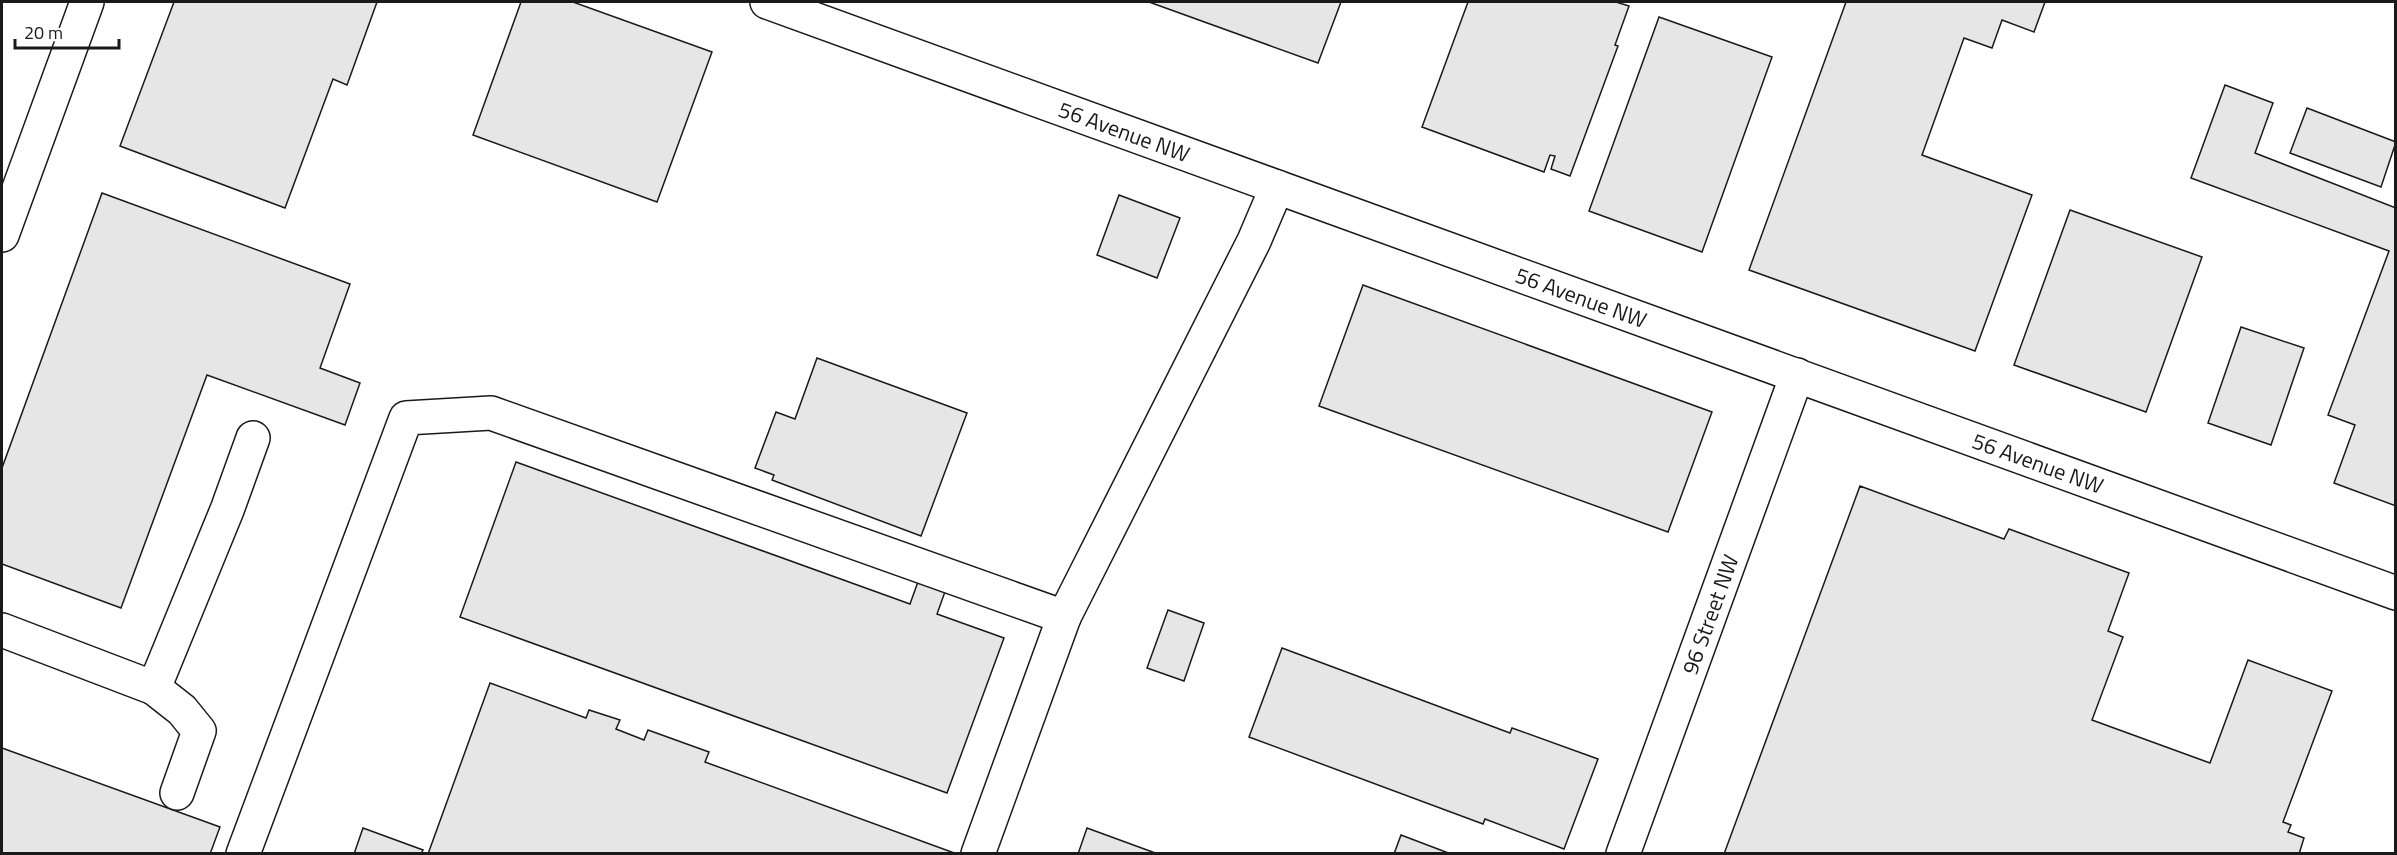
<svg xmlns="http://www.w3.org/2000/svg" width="2397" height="855" viewBox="0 0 2397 855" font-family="'Titillium Web',sans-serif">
	<rect width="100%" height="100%" fill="#fff"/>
	<g fill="#e6e6e6" stroke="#1a1a1a" stroke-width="1.5">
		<path d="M174 2H377L347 85 333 79 285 208 120 146Z"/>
		<path d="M521 2H573L712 52 657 202 473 135Z"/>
		<path d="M1149 2H1341L1318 63Z"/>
		<path d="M1468 2H1616L1629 6 1615 45 1618 46 1570 176 1551 169 1555 156 1550 155 1544 172 1422 127Z"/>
		<path d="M1846 2H2045L2034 32 2002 20 1992 48 1964 38 1922 155 2032 195 1975 351 1749 270Z"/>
		<path d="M1659 17 1772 57 1702 252 1589 211Z"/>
		<path d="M2225 85 2273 103 2255 153 2396 208V506L2334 483 2355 425 2328 415 2389 251 2191 178Z"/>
		<path d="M2307 108 2396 142 2381 187 2290 153Z"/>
		<path d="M102 193 350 284 320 368 360 383 345 425 207 375 121 608 2 564V468Z"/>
		<path d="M1119 195 1180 218 1157 278 1097 255Z"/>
		<path d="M2070 210 2202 257 2146 412 2014 365Z"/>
		<path d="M1363 285 1712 412 1668 532 1319 406Z"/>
		<path d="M2241 327 2304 348 2271 445 2208 423Z"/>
		<path d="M817 358 967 413 921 536 772 480 774 475 755 468 776 412 795 419Z"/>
		<path d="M516 462 910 604 919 579 946 589 937 614 1004 638 947 793 460 617Z"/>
		<path d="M1860 486 2004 539 2009 529 2129 573 2108 631 2123 637 2092 720 2210 763 2248 660 2332 691 2283 822 2291 825 2288 832 2304 838 2299 854H1724Z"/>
		<path d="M1168 610 1204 623 1184 681 1147 668Z"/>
		<path d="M1282 648 1510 733 1512 728 1598 759 1564 849 1485 819 1483 824 1249 737Z"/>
		<path d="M490 683 586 718 589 710 620 720 616 729 644 740 648 730 709 752 705 762 957 854H428Z"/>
		<path d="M2 748 220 827 210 854H2Z"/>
		<path d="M363 828 423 850 421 854H354Z"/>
		<path d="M1087 828 1158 854H1078Z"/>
		<path d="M1401 835 1451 854H1394Z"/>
	</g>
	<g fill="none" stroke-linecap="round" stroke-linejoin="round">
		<defs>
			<g id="minor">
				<path id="s1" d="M767 2 2396 593"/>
				<path d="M2 235 87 2"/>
				<path d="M1064 617 1254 241 1277 187"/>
				<path d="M2 630 154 688 227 510 253 438"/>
				<path d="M154 688 182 710 199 731 177 793"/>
				<path d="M243 854 406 418 491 413 1064 617 978 854"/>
				<path id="s2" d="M1623 854 1797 375"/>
			</g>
		</defs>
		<use href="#minor" stroke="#1a1a1a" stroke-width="36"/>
		<use href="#minor" stroke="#fff" stroke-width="33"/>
	</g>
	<g text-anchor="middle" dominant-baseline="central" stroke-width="4.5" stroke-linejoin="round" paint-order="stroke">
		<g font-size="22" fill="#1a1a1a" stroke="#fff">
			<text stroke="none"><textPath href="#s1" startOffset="380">56 Avenue NW</textPath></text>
			<text stroke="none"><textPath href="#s1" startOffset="866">56 Avenue NW</textPath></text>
			<text stroke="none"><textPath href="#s1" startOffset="1352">56 Avenue NW</textPath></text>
			<text stroke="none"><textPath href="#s2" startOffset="255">96 Street NW</textPath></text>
		</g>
	</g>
	<rect width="2397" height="855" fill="none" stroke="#1a1a1a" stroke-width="6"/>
	<path d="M15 39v9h104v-9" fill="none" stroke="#1a1a1a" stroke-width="3"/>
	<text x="24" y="39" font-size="18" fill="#1a1a1a" stroke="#ffffff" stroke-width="4.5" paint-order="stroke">20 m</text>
</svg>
